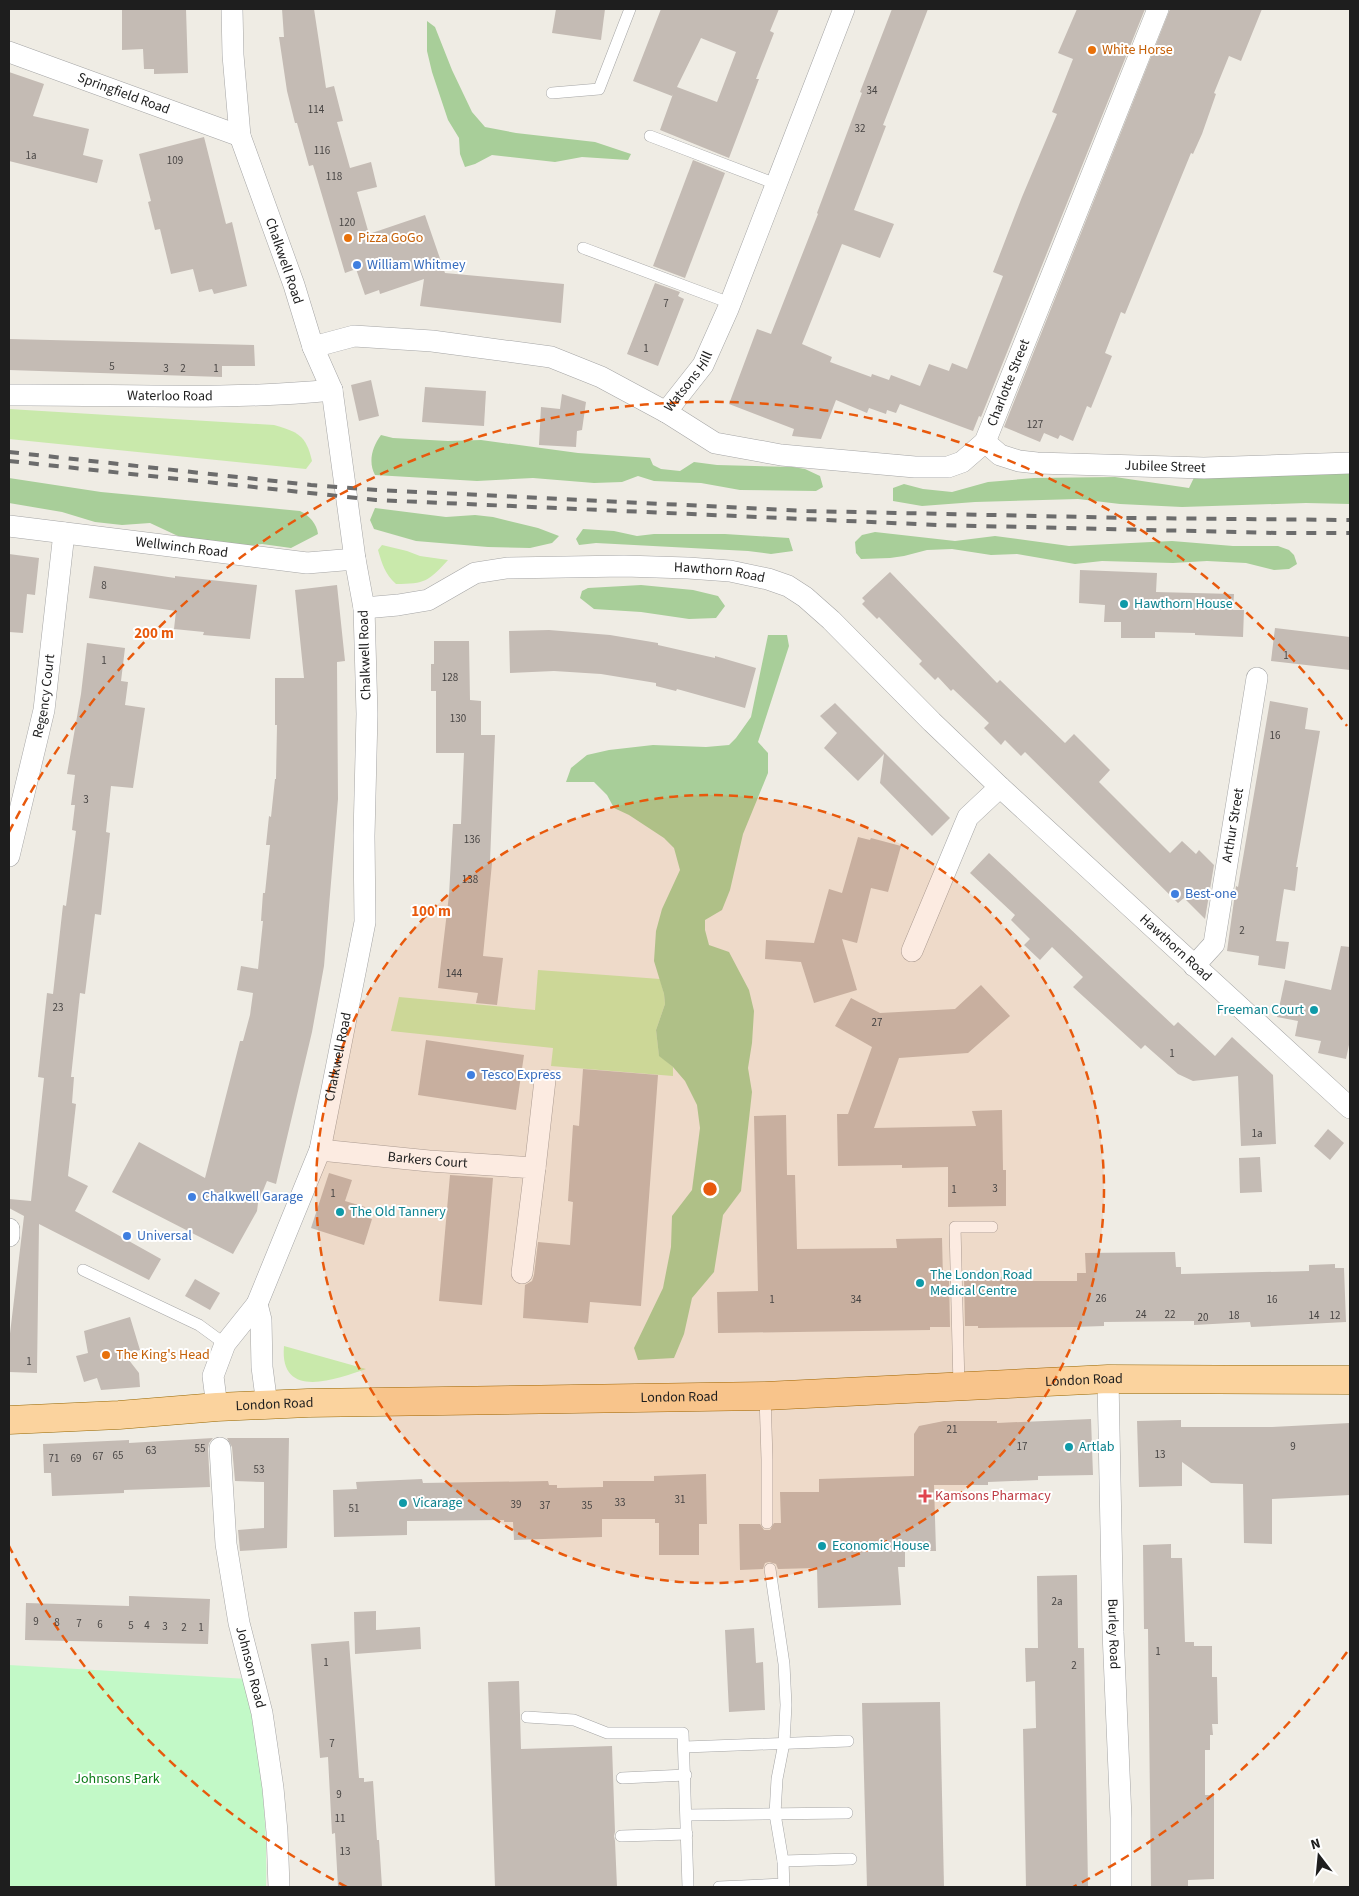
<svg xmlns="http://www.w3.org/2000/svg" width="1359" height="1896" viewBox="0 0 1359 1896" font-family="'Source Sans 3',sans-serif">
	<rect width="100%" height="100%" fill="#efece4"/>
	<g fill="#c9e9ab">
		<path d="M9 409 274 425C298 432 306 435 312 461L306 469 9 439Z"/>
		<path d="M382 545 407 551 420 556 448 560C429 581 425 584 396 584 385 574 382 564 378 550Z"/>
		<path d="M538 970 660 979 664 994 665 1004 656 1030 659 1055 673 1067V1076L551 1066 553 1048 391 1031 399 997 535 1010Z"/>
		<path d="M284 1346 366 1369C337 1379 279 1401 284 1346Z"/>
	</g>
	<g fill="#a8ce99">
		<path d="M427 21 435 27 452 70 472 112 485 127 516 133 595 142 631 154 628 160 582 157 555 162 492 155 475 164 465 167 460 154 459 138 448 120 432 72 427 51Z"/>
		<path d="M381 435 393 438 448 441 481 440 578 453 650 458 653 465 661 469 680 471 694 462 717 465 793 467 805 469 820 476 823 487 816 491 740 490 701 483 654 481 638 476 622 482 594 483 533 478 477 481 375 475C368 462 372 447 381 435Z"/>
		<path d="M1350 454V504L1306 503 1182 507 1120 504 1078 499 975 502 922 506 893 501V488L904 484 923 489 952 492 988 482 1034 478 1115 477 1189 488 1202 461Z"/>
		<path d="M9 478 101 492 300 511C309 515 317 524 318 534L291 548 262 544 245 546 178 536 150 523 122 525 95 522 62 512 9 503Z"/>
		<path d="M375 508 446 517 475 515 493 517 538 528 559 536 552 543 530 548 488 547 416 541 374 529 370 520Z"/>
		<path d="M583 529 614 531 637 536 654 534H725L789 538 793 551 771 554 748 551 596 543 579 545 576 539Z"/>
		<path d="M875 532 955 541 995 536 1069 546 1172 541 1233 546H1278L1289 550 1294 555 1297 564 1289 569 1274 570 1246 563 1207 561 1173 563 1102 561 1075 564 1017 554 991 555 952 549 927 550 904 556 890 558 861 559 856 553 855 542 862 535Z"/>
		<path d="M641 585 693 590 718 596 725 606 716 618 689 619 641 612 594 609 580 598 582 591 588 588Z"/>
		<path d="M768 635H787L789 646 758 742 768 753V773L743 834 730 890 722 910 705 920V930L709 945 729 952 749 990 754 1011 752 1043 748 1068 752 1092 741 1191 723 1215 714 1272 692 1298 684 1334 674 1358 638 1360 634 1348 663 1288 671 1247 672 1216 692 1190 700 1128 697 1105 685 1081 673 1067 659 1056 656 1030 665 1004 664 994 654 961 656 931 662 909 680 870 674 848 664 838 629 815 614 808 607 795 594 782H566L571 768 587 755 609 750 653 745 706 747 729 745 736 738 751 717Z"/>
	</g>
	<path fill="#c2f9c7" d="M9 1665 248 1679C259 1747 268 1817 266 1887H9Z"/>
	<g fill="#c4bbb4" fill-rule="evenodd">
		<path d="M122 9H186L188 73 154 74V69H144L143 49 122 50Z"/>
		<path d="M282 9H314L326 88 334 86 343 121 337 122 350 168 371 162 377 187 357 192 369 234 425 215 445 273 564 284 561 323 420 306 424 279 380 294 379 290 365 295 356 269 345 273 313 165 309 166 297 123H295L287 91 279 37H284Z"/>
		<path d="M556 9H605L601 40 552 33Z"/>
		<path d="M661 9H779L770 31 774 33 756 79H759L729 158 660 130 673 94 672 96 633 81ZM701 38 736 52 717 102 677 87Z"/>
		<path d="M892 9H928L883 125 886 126 854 210 894 224 880 258 842 244 802 344 832 357 830 362 871 377 872 374 889 380 891 375 920 386 929 364 949 371 952 363 967 369 1003 276 993 272 1022 197 1057 114 1052 112 1073 59 1058 53 1077 9H1145L981 417 979 416 973 431 900 404 896 413 887 410 886 414 869 408 867 413 836 400 821 439 792 436 794 429 729 404 757 329 771 334 818 214 817 213 862 93 860 92Z"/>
		<path d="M1170 9H1262L1241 61 1229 56 1214 93 1216 94 1202 134 1193 154 1191 153 1125 314 1121 312 1105 353 1112 356 1091 408 1087 406 1073 441 1060 435 1058 439 1044 433 1040 442 1004 427Z"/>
		<path d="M9 72 44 84 33 116 89 129 83 155 103 160 97 183 9 161Z"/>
		<path d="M204 137 226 224 232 222 247 286 214 294 212 289 199 292 193 269 171 274 160 229 155 230 148 202 151 201 139 154Z"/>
		<path d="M693 160 725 173 685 278 653 266Z"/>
		<path d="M655 283 680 292 678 296 684 299 658 366 627 354Z"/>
		<path d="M9 339 254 345 255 366H222V377L9 370Z"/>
		<path d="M371 380 379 416 359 421 351 385Z"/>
		<path d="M425 387 486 391 484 426 422 422Z"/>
		<path d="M562 394 586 402 582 430 577 431 576 447 539 445 541 407 560 409Z"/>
		<path d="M9 554 39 558 35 595 27 594 23 633 9 632Z"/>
		<path d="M94 566 175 578V576L257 585 250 639 203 635 204 632 174 629 176 611 89 598Z"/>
		<path d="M1080 570 1157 573 1156 592 1234 594 1233 610H1244L1243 637 1195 635V633L1155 632V638H1121V622H1104L1105 605 1079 603Z"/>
		<path d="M890 572 997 683 1000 680 1065 743 1074 734 1110 770 1099 782 1170 853 1182 841 1196 854 1199 850 1214 865 1205 919 1184 898 1178 903 1025 752 1021 756 1005 740 1001 745 984 728 989 723 953 689 951 691 938 677 935 680 919 664 922 661 879 617 877 619 862 604 865 601 862 598Z"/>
		<path d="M337 585 345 661 337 662 338 799 324 966 312 1032 276 1184 267 1181 258 1203 257 1211 233 1254 112 1192 139 1142 205 1178 240 1041H243L250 1015 253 993 237 990 241 966 258 969 263 921H261L263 893H265L270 845H266L269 816 271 817 275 779H276L277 725H275V678H304L295 590Z"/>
		<path d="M1275 628 1350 637V670L1271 661Z"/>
		<path d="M549 630 610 635 658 643V645L715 658V656L756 668 745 708 677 689 676 691 656 686V683L601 674 554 671 510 673 509 631Z"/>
		<path d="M434 641H469L470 700 481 701V735H495L490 862 492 863 483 956 503 958 497 1005 476 1003 478 993 438 988 449 895 453 824H461L464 753H436V691H431V664H434Z"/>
		<path d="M87 643 125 648 121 681 128 682 125 705 145 708 133 788 111 786 106 832 110 833 101 915 95 914 85 994 80 993 71 1077H74L72 1103 76 1104 68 1176 88 1186 75 1211 161 1259 149 1280 39 1224 37 1373 9 1372V1342L24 1216 9 1208V1199L31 1201 44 1078 38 1077 47 993 53 994 63 905 66 906 76 831 72 830 75 805H71L75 775 67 774 81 694Z"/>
		<path d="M1270 701 1308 708 1305 729 1320 731 1296 867H1298L1295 891 1284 889 1276 941 1289 942 1285 969 1258 965 1259 956 1227 951 1236 886 1238 887Z"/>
		<path d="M835 703 950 818 932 836 880 783 884 754 858 781 824 748 837 733 820 716Z"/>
		<path d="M858 837 870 840 871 838 901 846 888 892 871 888 857 943 842 939 857 990 814 1003 801 962 765 959 766 940 814 943 829 889 842 893Z"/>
		<path d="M989 853 1174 1026 1178 1022 1215 1056 1232 1037 1273 1075 1276 1144 1241 1146 1238 1076 1193 1081 1178 1074 1145 1045 1141 1049 1073 987 1083 977 1052 947 1040 960 1024 945 1030 939 1011 920 1015 915 970 873Z"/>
		<path d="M1341 946 1350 947V1040L1346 1059 1318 1053 1321 1041 1295 1036 1298 1021 1277 1017 1285 980 1331 990Z"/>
		<path d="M981 985 1010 1016 968 1053 899 1058 874 1128 976 1126 972 1111 1002 1110 1003 1170H1006V1206L948 1207V1167L902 1168V1165L838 1166 837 1114H848L872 1047 835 1026 851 998 880 1013 955 1009Z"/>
		<path d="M426 1040 524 1055 516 1110 418 1095Z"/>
		<path d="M583 1069 658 1075 641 1306 590 1302 588 1323 523 1318 525 1285 532 1281 534 1275 538 1242 570 1245 573 1202 568 1201 573 1125 579 1126Z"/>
		<path d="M786 1115 787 1175H795L797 1249 897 1248 896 1239 942 1238 943 1279 949 1278 950 1327H930V1330L718 1333 717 1292 758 1291 754 1116Z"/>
		<path d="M1328 1129 1344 1143 1330 1160 1314 1146Z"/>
		<path d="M1260 1157 1262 1192 1240 1193 1239 1158Z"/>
		<path d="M329 1173 352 1180 345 1201 365 1207 362 1216 372 1219 364 1245 311 1228Z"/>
		<path d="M450 1175 493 1178 482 1305 439 1301Z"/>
		<path d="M1175 1252 1176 1267H1181V1274L1309 1271V1265L1335 1264V1268H1344L1346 1322 1251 1327 1250 1322 1194 1325V1321L1104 1322V1326L1074 1327 978 1328V1326H965L964 1278 1004 1277 1005 1281H1077V1273H1086L1085 1253Z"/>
		<path d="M195 1279 220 1293 210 1310 185 1296Z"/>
		<path d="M130 1317 140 1350 125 1355 139 1373 140 1387 101 1390 97 1378 84 1382 76 1356 88 1353 84 1331Z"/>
		<path d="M1091 1419 1093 1475 1038 1476V1480L988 1482V1485H934L936 1551H905V1567H898L901 1605 818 1608 817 1568 778 1569 776 1564 769 1562 765 1563 763 1569 740 1570 739 1524H760L764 1530H770L774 1523H781L780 1492H819V1479L914 1476V1434L919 1426 944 1421H997V1423Z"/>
		<path d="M1181 1420V1427H1272L1350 1423V1495L1272 1499V1544L1244 1543 1243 1484 1211 1483 1182 1462V1486L1139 1487 1137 1421Z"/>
		<path d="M213 1438 209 1443 208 1449 210 1487 124 1490V1493L52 1496 51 1473H44L43 1444 129 1440V1443Z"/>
		<path d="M227 1438H289L287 1548 240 1551 238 1530 264 1528V1482L235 1481 232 1447Z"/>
		<path d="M706 1474 707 1524H699V1555H659V1523H655V1519H602V1537L514 1540 513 1522H504V1520L407 1521V1535L334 1537 333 1490 357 1489 356 1482 422 1479 423 1483 548 1481 549 1485H557V1488L603 1487V1481H654V1476Z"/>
		<path d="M1171 1544V1558H1182L1185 1642H1194V1646H1212V1677H1217L1218 1724H1212L1213 1735H1210V1750H1205V1795H1214V1879L1188 1880V1887H1151L1148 1629H1144L1143 1545Z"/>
		<path d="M1077 1575 1078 1648H1084L1088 1887H1026L1023 1729 1036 1728 1035 1681 1026 1682 1025 1648H1038L1037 1576Z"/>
		<path d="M129 1596 210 1599 208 1644 25 1640 26 1603 129 1606Z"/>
		<path d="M376 1611V1630L420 1627 421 1649 355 1654 354 1612Z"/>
		<path d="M754 1628 756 1663 763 1662 765 1710 729 1712 725 1630Z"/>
		<path d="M349 1641 359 1778H364V1782L373 1781 377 1840H379L382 1887H338L335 1833 332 1834 328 1757 320 1758 311 1644Z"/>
		<path d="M519 1681 521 1749 612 1746 615 1832 614 1836 615 1841 617 1887H495L488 1682Z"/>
		<path d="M940 1702 944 1887H867L862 1703Z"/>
	</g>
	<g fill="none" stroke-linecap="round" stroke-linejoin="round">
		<defs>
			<g id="service">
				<path d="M552 93 599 89 630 9"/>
				<path d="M650 136 776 184"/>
				<path d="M583 248 730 303"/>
				<path d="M83 1270 199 1325 225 1344"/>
				<path d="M959 1386 955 1227H992"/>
				<path d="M765 1396 767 1459V1523"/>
				<path d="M770 1569 784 1664 786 1705 784 1743 777 1779 775 1814 783 1861 784 1887"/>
				<path d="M527 1717 574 1720 607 1733H683L688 1887"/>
				<path d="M685 1747 848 1741"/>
				<path d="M622 1778 686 1775"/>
				<path d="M687 1815 847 1813"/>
				<path d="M621 1836 687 1834"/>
				<path d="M783 1861 851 1859"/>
				<path d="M719 1887 784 1884"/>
			</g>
			<g id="minor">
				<path id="s1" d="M9 52 240 136"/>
				<path id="s2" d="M313 347 354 336 432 341 551 357 601 377 666 412 715 443 781 455 915 467H948L962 462 985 442 1158 9"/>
				<path id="s3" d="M9 395C116 394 225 401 332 390"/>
				<path id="s4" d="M666 412 703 365 728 309 844 9"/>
				<path id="s5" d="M985 442 1000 455 1019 461 1037 463 1204 468 1350 463"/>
				<path id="s6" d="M9 526 307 563 355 559"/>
				<path id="s7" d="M364 608 398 605 428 600 475 573 507 568 624 566 688 568 730 571 768 579 788 586 805 597 831 620 932 722 1000 787 1350 1108"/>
				<path id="s8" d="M9 856 44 710 64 533"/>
				<path d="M912 951 968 817 1000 787"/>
				<path id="s9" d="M1194 966 1214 944 1257 678"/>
				<path id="s10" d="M320 1150 429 1161 535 1168 522 1273"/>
				<path d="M535 1168 545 1080"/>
				<path d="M9 1229V1236"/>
				<path d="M257 1304 261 1320 262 1367 267 1405"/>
				<path id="s11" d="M1108 1379 1113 1632 1121 1818V1887"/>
				<path id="s12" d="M217 1407 213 1376 225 1344 257 1304 320 1150 365 922 364 836 367 714 364 608 355 559 332 390 313 347 294 285 240 136 233 55 232 9"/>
				<path id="s13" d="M220 1448 226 1544 239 1623 262 1713 273 1788 277 1832 279 1887"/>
			</g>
			<g id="primary">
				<path id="s14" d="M9 1420 119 1415 217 1407 308 1403 765 1396 1108 1379 1350 1380"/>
			</g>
		</defs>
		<use href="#service" stroke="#a5a5a5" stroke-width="12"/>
		<use href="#minor" stroke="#a5a5a5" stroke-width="22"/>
		<use href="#primary" stroke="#976701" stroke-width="29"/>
		<use href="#service" stroke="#fff" stroke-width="11"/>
		<use href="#minor" stroke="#fff" stroke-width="21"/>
		<use href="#primary" stroke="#fbd39e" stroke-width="28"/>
		<g stroke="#6c6c6c" stroke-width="4" stroke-dasharray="10 10" stroke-linecap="butt">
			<path d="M9 452 311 485 378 490 807 511 1130 518 1350 520"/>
			<path d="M9 461 376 500 938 525 1277 533H1350"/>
		</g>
	</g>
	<circle cx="710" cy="1189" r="394" fill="#e8590c" fill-opacity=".12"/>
	<g fill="none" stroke="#e8590c" stroke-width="2.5" stroke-dasharray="9 6">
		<circle cx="710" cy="1189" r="394"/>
		<path d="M1347 1652A787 787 0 0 1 1073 1887M347 1887A787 787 0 0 1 9 1546M9 832A787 787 0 0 1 1347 726"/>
	</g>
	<g fill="#e8710a" stroke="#fff" stroke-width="2">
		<circle cx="1092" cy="50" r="5"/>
		<circle cx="348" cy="238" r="5"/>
		<circle cx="106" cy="1355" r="5"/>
	</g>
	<g fill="#3f7fe0" stroke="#fff" stroke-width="2">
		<circle cx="357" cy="265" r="5"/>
		<circle cx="1175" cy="894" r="5"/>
		<circle cx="471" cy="1075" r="5"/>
		<circle cx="192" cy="1197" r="5"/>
		<circle cx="127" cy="1236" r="5"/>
	</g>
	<g fill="#0f9aa8" stroke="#fff" stroke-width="2">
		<circle cx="1124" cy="604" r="5"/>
		<circle cx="1314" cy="1010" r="5"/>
		<circle cx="340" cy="1212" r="5"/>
		<circle cx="920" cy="1283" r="5"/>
		<circle cx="1069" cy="1447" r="5"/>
		<circle cx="403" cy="1503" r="5"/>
		<circle cx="822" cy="1546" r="5"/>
	</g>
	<path fill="#e0444e" stroke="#fff" stroke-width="2" d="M922.5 1488.5h5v5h5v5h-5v5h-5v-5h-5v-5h5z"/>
	<g text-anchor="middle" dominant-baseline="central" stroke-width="4" stroke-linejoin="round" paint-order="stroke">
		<g font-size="11" fill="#484544">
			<text x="872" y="90">34</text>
			<text x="316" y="109">114</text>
			<text x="860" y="128">32</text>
			<text x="322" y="150">116</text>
			<text x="31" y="155">1a</text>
			<text x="175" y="160">109</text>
			<text x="334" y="176">118</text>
			<text x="347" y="222">120</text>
			<text x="666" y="303">7</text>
			<text x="646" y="348">1</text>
			<text x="112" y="366">5</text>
			<text x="166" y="368">3</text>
			<text x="183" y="368">2</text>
			<text x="216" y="368">1</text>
			<text x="1035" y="424">127</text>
			<text x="104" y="585">8</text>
			<text x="1286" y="655">1</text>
			<text x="104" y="660">1</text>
			<text x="450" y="677">128</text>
			<text x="458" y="718">130</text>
			<text x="1275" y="735">16</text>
			<text x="86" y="799">3</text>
			<text x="472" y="839">136</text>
			<text x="470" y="879">138</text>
			<text x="1242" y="930">2</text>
			<text x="454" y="973">144</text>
			<text x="58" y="1007">23</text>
			<text x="877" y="1022">27</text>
			<text x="1172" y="1053">1</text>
			<text x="1257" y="1133">1a</text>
			<text x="995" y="1188">3</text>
			<text x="954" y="1189">1</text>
			<text x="333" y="1193">1</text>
			<text x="1101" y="1298">26</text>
			<text x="772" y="1299">1</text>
			<text x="856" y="1299">34</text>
			<text x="1272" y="1299">16</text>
			<text x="1141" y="1314">24</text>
			<text x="1170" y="1314">22</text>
			<text x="1234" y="1315">18</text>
			<text x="1314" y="1315">14</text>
			<text x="1335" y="1315">12</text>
			<text x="1203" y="1317">20</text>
			<text x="29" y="1361">1</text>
			<text x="952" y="1429">21</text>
			<text x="1022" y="1446">17</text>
			<text x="1293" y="1446">9</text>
			<text x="200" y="1448">55</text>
			<text x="151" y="1450">63</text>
			<text x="1160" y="1454">13</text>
			<text x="118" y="1455">65</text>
			<text x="98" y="1456">67</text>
			<text x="54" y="1458">71</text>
			<text x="76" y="1458">69</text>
			<text x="259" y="1469">53</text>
			<text x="680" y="1499">31</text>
			<text x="620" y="1502">33</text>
			<text x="516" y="1504">39</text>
			<text x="545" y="1505">37</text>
			<text x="587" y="1505">35</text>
			<text x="354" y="1508">51</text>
			<text x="1057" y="1601">2a</text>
			<text x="36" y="1621">9</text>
			<text x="57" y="1622">8</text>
			<text x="79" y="1623">7</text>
			<text x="100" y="1624">6</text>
			<text x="131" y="1625">5</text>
			<text x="147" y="1625">4</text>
			<text x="165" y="1626">3</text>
			<text x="184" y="1627">2</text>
			<text x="201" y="1627">1</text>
			<text x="1158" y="1651">1</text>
			<text x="326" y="1662">1</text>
			<text x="1074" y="1665">2</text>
			<text x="332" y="1743">7</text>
			<text x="339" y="1794">9</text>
			<text x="340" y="1818">11</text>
			<text x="345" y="1851">13</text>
		</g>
		<g font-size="14" fill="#c56008" stroke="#fff" text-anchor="start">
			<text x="1102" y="50">White Horse</text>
			<text x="358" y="238">Pizza GoGo</text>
			<text x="116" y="1355">The King's Head</text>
		</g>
		<g font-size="14" fill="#1e1e1e" stroke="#fff">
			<text stroke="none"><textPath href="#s1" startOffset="122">Springfield Road</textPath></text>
			<text transform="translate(284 261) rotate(71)">Chalkwell Road</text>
			<text stroke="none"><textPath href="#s4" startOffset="38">Watsons Hill</textPath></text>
			<text stroke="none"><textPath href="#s2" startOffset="770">Charlotte Street</textPath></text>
			<text stroke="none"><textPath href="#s3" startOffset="161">Waterloo Road</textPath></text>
			<text stroke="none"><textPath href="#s5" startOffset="186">Jubilee Street</textPath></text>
			<text stroke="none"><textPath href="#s6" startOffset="174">Wellwinch Road</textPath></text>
			<text stroke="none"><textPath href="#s7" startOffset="364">Hawthorn Road</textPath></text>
			<text transform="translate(365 655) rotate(-92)">Chalkwell Road</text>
			<text stroke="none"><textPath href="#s8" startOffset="164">Regency Court</textPath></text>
			<text stroke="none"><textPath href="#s9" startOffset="150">Arthur Street</textPath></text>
			<text stroke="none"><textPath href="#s7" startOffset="965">Hawthorn Road</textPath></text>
			<text stroke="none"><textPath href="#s12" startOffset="378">Chalkwell Road</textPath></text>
			<text stroke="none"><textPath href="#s10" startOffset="108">Barkers Court</textPath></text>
			<text stroke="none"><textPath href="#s14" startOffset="1076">London Road</textPath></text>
			<text stroke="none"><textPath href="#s14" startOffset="671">London Road</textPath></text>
			<text stroke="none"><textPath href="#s14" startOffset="266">London Road</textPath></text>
			<text stroke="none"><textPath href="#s11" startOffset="255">Burley Road</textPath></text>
			<text stroke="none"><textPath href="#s13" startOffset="222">Johnson Road</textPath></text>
		</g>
		<g font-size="14" fill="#366cbe" stroke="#fff" text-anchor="start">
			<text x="367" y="265">William Whitmey</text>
			<text x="1185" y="894">Best-one</text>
			<text x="481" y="1075">Tesco Express</text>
			<text x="202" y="1197">Chalkwell Garage</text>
			<text x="137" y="1236">Universal</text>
		</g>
		<g font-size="14" fill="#0d838f" stroke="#fff" text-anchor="start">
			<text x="1134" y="604">Hawthorn House</text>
			<text x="1304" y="1010" text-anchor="end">Freeman Court</text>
			<text x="350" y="1212">The Old Tannery</text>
			<text x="930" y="1275">The London Road<tspan x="930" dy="16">Medical Centre</tspan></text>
			<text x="1079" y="1447">Artlab</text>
			<text x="413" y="1503">Vicarage</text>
			<text x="832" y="1546">Economic House</text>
		</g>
		<g font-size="14" fill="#be3a42" stroke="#fff" text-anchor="start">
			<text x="935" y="1496">Kamsons Pharmacy</text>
		</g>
		<g font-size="14" fill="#0c7c17" stroke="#fff">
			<text x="117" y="1779">Johnsons Park</text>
		</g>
	</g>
	<circle cx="710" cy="1189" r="8" fill="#e8590c" stroke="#fff" stroke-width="2.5"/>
	<g font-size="15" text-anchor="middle" font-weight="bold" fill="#e8590c" stroke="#fff" stroke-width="4" stroke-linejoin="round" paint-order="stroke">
		<text x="154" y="638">200 m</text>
		<text x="431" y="916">100 m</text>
	</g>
	<rect width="1359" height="1896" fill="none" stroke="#1e1e1e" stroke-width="20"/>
	<g transform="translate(1319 1856) rotate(344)" stroke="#ffffff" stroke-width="4" paint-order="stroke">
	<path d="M0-4L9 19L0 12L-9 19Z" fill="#1e1e1e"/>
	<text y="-8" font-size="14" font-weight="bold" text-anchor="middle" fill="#1e1e1e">N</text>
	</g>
</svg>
